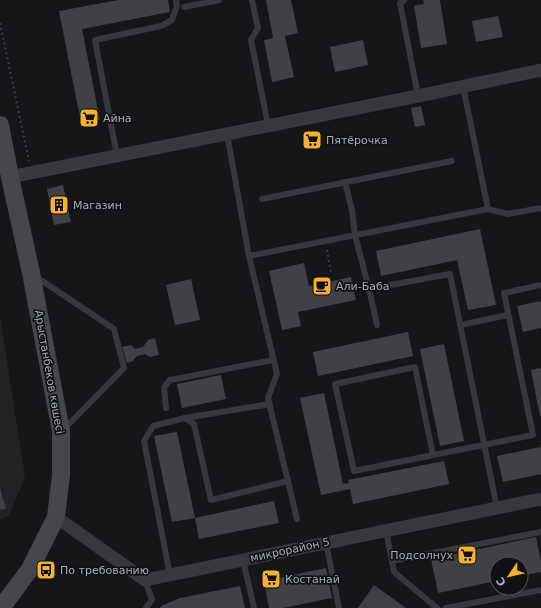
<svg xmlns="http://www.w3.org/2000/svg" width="541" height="608" viewBox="0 0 541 608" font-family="'DejaVu Sans',sans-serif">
	<rect width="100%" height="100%" fill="#161618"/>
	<path fill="#222225" d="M0 316 25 477 9 516 0 519Z"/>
	<g fill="#404145">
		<path d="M118 0H168L170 12 82 29 100 120 81 123 59 11Z"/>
		<path d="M266 0H291L298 33 285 36 294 77 272 82 264 40 273 38Z"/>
		<path d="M423 0H440L447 44 421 48 414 6 424 4Z"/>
		<path d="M498 16 503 37 476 42 472 21Z"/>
		<path d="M363 40 368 65 335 72 330 47Z"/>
		<path d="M421 106 425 125 415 127 411 108Z"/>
		<path d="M63 185 71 222 54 225 47 189Z"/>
		<path d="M480 229 496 305 468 310 457 260 381 276 376 251Z"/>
		<path d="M304 263 309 286 351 277 356 300 298 312 301 326 282 330 269 271Z"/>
		<path d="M191 279 200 320 175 325 166 285Z"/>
		<path d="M541 301V328L523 332 517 306Z"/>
		<path d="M408 332 413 356 318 376 313 352Z"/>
		<path d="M155 338 159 355 150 357 145 354 137 356 133 361 127 363 122 347 131 345 135 349 143 347 148 340Z"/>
		<path d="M444 344 464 441 440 446 420 349Z"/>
		<path d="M541 368V416H540L531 370Z"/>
		<path d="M221 375 226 399 182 408 177 384Z"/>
		<path d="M324 393 343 484 349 483 348 480 444 461 449 484 353 504 350 489 321 495 300 398Z"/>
		<path d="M177 432 195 518 172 522 154 436Z"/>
		<path d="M541 447V474L503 482 497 456Z"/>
		<path d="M0 488 6 509 0 510Z"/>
		<path d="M274 501 279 523 199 539 195 518Z"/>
		<path d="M536 537 541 561V572L521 576V564H497V581L438 593 431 559Z"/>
		<path d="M326 568 332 598 283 608H269L264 581Z"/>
		<path d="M374 585 406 608H358Z"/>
		<path d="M240 586 245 608H160L161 606 180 598Z"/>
	</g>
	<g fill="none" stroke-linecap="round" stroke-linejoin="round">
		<g stroke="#3d3f44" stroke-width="2" stroke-dasharray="2 3" stroke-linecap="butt">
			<path d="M0 23 29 161"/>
			<path d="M327 250 331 273"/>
		</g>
		<g stroke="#37383d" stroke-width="6">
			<path d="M252 0 258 28 251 40 268 125"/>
			<path d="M404 0 400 3 418 96"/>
			<path d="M184 7 219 0"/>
			<path d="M463 86 488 209"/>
			<path d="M227 134 249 256 277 374 268 398 297 519"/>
			<path d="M117 156 95 40 161 26 172 20 177 6 176 0"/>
			<path d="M345 182 352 210 355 235 369 289 377 325"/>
			<path d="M262 199 452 161"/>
			<path d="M249 256 488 209 508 214 541 208"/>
			<path d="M35 276 114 329 124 368 64 429"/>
			<path d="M369 289 450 274 497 508"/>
			<path d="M460 325 508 315"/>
			<path d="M166 408 164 387 170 380 273 360"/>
			<path d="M185 418 270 404"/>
			<path d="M433 455 415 367 335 384 354 471 533 435 504 293 541 285"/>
			<path d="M386 530 394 572 437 608"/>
			<path d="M326 543 339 608"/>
			<path d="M243 560 254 608"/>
			<path d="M392 561 541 532"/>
			<path d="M170 575 144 441 153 426 185 418 194 424 211 500 288 481"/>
			<path d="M145 580 152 600 146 608"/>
			<path d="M446 608 541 590"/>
		</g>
		<g stroke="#37383d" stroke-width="13">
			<path d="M10 177 418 96 541 70"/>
			<path d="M56 517 145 580 541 499"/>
		</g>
		<path stroke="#45474d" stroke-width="18" d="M0 125 10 177 31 273 61 431V475L56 517 30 569 1 608"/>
	</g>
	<defs>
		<symbol id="supermarket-square" viewBox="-11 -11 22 22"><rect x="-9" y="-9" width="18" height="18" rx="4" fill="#f2b134" stroke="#111113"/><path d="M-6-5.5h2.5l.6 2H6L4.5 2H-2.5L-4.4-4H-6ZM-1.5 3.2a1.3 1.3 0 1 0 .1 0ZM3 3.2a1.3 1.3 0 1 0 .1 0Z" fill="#111"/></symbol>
		<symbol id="building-square" viewBox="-11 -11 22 22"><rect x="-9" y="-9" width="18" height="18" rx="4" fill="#f2b134" stroke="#111113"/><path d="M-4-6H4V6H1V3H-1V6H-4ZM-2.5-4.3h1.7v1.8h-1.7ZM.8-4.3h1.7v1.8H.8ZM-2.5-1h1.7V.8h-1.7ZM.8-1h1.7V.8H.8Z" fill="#111"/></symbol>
		<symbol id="cafe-square" viewBox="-11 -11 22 22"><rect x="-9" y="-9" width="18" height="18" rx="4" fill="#f2b134" stroke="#111113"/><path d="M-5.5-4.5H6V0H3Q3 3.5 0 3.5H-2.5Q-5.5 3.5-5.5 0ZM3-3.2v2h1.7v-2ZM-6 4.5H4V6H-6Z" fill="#111"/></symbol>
		<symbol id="bus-square" viewBox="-11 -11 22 22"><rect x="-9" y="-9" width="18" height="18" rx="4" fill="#f2b134" stroke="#111113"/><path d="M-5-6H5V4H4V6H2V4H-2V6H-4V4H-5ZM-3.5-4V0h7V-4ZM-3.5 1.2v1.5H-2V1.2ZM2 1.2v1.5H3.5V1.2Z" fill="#111"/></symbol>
	</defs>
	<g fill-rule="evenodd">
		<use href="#supermarket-square" x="78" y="107" width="22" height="22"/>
		<use href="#supermarket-square" x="301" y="129" width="22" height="22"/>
		<use href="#building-square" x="48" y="194" width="22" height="22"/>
		<use href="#cafe-square" x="311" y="275" width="22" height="22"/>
		<use href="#supermarket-square" x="456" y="544" width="22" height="22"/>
		<use href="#bus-square" x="35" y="559" width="22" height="22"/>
		<use href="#supermarket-square" x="260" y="568" width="22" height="22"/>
	</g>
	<g text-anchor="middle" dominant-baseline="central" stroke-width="3.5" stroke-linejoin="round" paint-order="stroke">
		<g font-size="11" fill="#a8adb8" stroke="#111113" text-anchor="start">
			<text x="103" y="118">Айна</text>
			<text x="326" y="140">Пятёрочка</text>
			<text x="73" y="205">Магазин</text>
			<text x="336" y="286">Али-Баба</text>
			<text x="453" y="555" text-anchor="end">Подсолнух</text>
			<text x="60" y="570">По требованию</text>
			<text x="285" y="579">Костанай</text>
		</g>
		<g font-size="11" fill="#a8adb8" stroke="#111113">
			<text transform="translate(49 372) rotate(80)">Арыстанбеков көшесі</text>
			<text transform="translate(290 550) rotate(-12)">микрорайон 5</text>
		</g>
	</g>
	<g transform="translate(509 576) rotate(235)"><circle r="19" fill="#111113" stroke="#4d4f55"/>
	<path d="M0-3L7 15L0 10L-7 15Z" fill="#f2b134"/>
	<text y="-6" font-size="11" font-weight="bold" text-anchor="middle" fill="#a8adb8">С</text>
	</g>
</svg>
